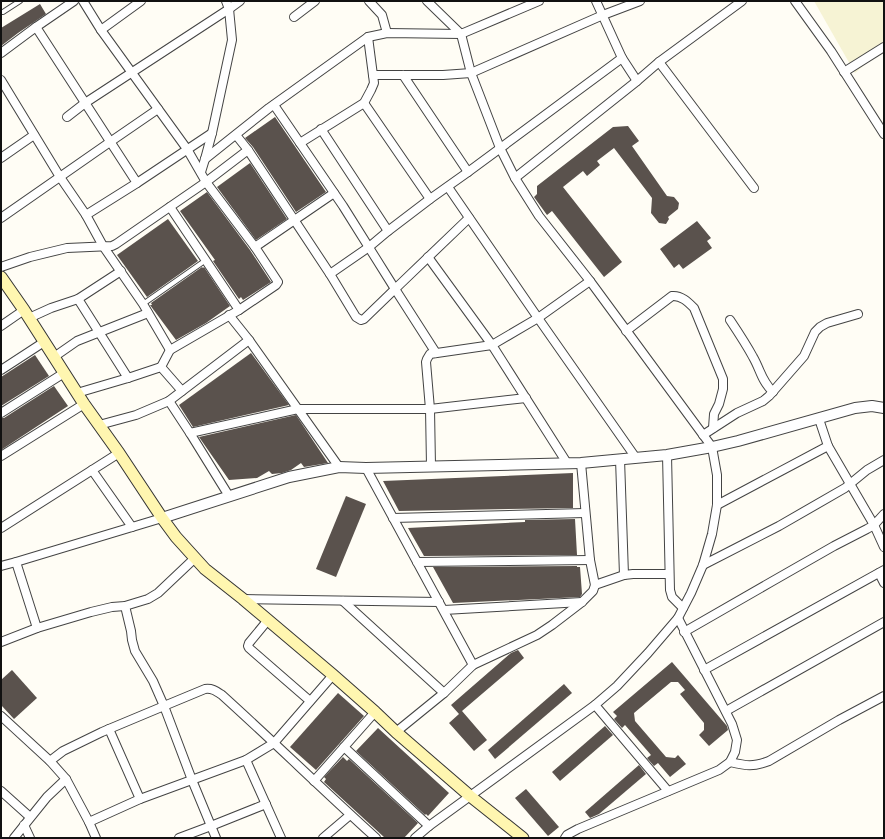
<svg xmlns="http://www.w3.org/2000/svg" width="885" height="839" viewBox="0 0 885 839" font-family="Spectral,serif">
	<rect width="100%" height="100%" fill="#fffdf5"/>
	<path fill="#f6f3d4" d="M814 1H884V48L855 73Z"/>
	<g fill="#5a524d">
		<path d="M40 4 46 14 18 33 1 46V28Z"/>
		<path d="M275 117 326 192 296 212 253 147 245 138Z"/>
		<path d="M628 126 639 141 632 146 667 196 674 197 679 203 678 209 668 217 669 219 666 224 659 223 651 213 652 198 614 148 597 161 600 165 587 176 583 171 563 187 622 262 604 277 552 211 547 215 534 197 537 194V186L613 127Z"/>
		<path d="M250 163 287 219 256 240 217 187Z"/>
		<path d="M207 192 250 250 271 282 243 300 241 297 239 299 213 261 215 260 180 211Z"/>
		<path d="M168 219 198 261 147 297 117 255Z"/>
		<path d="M697 221 711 238 707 241 712 248 683 269 679 264 674 268 660 249Z"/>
		<path d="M202 267 203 268 204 267 230 306 206 323 176 340 150 305H152L151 303Z"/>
		<path d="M251 353 289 405 193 427 179 405Z"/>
		<path d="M35 355 49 376 1 406V377Z"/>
		<path d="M54 386 68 406 1 450V418H4Z"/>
		<path d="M296 415 328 463 304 467 301 463 291 470 282 473 272 474 269 471 257 478 229 480 199 437Z"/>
		<path d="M573 473V508L399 511 383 481Z"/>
		<path d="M346 496 366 504 336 577 316 569Z"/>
		<path d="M575 519 577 555 424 556 408 528 525 522V520Z"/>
		<path d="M577 566V567H580L582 594 580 597 453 603 433 567Z"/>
		<path d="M518 650 524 658 462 711 487 740 474 751 449 723 459 714 451 705 511 653Z"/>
		<path d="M672 662 727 726 728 730 709 746 699 735 704 730V723L680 694 685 690 678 682H671L634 713 635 721 666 757 675 758 678 755 686 764 670 777 658 763 654 766 647 758 651 755 625 725 622 728 614 719 617 716 613 712Z"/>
		<path d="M12 670 37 698 14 719 1 705V680Z"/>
		<path d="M564 684 572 693 495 759 488 750Z"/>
		<path d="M338 693 364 716 316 770 290 747Z"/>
		<path d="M605 726 613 735 560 781 552 772Z"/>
		<path d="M378 728 449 793 428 816 426 814 425 815 356 751Z"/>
		<path d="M343 757 347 761 349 759 418 823 404 838H385L324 782 326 779 324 777Z"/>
		<path d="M639 765 646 774 599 814 590 818 585 812Z"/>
		<path d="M526 789 559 827 548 836 515 798Z"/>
	</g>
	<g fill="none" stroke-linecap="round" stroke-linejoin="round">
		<defs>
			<g id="service">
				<path d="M1 12H3L20 1"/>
				<path d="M143 304 206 260"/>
			</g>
			<g id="minor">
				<path d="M83 1 101 30 187 149 206 182 255 247 278 282 276 285 239 310 170 350 161 367"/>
				<path d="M369 1 382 15 387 33"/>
				<path d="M596 1 622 58 637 81"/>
				<path d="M795 1 831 51 884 134"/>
				<path d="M294 17 315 1"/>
				<path d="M36 27 137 183"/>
				<path d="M101 30 141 1"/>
				<path d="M1 53 36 27 74 1"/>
				<path d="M659 62 754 188"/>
				<path d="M844 72 884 47"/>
				<path d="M373 75H443L471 73 603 15 640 1"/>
				<path d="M403 75 468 172"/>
				<path d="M1 80 60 177 86 215"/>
				<path d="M364 103 430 199"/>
				<path d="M274 105 343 206 395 289 469 218"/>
				<path d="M67 117 85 103 229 9 240 1"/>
				<path d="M321 129 388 231"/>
				<path d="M236 135 248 150 330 274 356 317 361 320 364 319 395 289 436 353"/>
				<path d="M300 143 364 103 371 90 374 83 368 37"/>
				<path d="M1 158 34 135"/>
				<path d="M205 159 269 108 368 37 387 33 461 34 539 1"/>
				<path d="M201 172 205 159 212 133 232 40 229 9 226 1"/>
				<path d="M515 178 637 81 659 62 742 1"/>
				<path d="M448 187 538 318 590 281"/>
				<path d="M170 207 239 310"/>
				<path d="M1 218 110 142 158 109"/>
				<path d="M255 247 334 193"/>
				<path d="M428 257 492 345 567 463"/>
				<path d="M1 267 30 257 67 248 112 246 116 244 206 182 248 150"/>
				<path d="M330 274 369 247 388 231 430 199 468 172 622 58"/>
				<path d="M78 299 128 378"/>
				<path d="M229 315 249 340 339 467"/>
				<path d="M29 318 51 308 78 299 121 271"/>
				<path d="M730 320C738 332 746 344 753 357 761 371 761 380 773 392"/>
				<path d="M1 326 24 310"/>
				<path d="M626 331 672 296C681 295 688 302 694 308L723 379V389L719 404 714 414 713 428"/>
				<path d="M170 350 143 304 103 246 86 215 137 183 212 133"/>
				<path d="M54 357 77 341 148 313"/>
				<path d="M1 370 44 342"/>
				<path d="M77 393 128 378 161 367 182 391"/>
				<path d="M169 401 190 433 229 496"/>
				<path d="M1 413 64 373"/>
				<path d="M99 425 136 415 169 401 182 391 249 340"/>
				<path d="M190 433 298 409H430L526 398"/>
				<path d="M703 435 737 413 763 401 769 396 804 356 815 332 820 327 827 323 858 314"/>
				<path d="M828 446 874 525 884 547"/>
				<path d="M667 455 670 590 672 597 683 608"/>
				<path d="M1 456 84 404"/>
				<path d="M620 459 624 575"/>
				<path d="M431 466 430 409 426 362 427 359 430 354 492 345 538 318 636 458"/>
				<path d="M366 468 473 665"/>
				<path d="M92 470 132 527"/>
				<path d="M717 505 828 446 819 419"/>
				<path d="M393 518 585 513"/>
				<path d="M1 528 119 453"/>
				<path d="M16 562 37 628"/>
				<path d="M417 562 590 560"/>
				<path d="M703 565 779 526 845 488 867 470 884 460"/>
				<path d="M1 566 16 562 162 518"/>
				<path d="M879 573 884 583"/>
				<path d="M595 585 624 575 633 574H669"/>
				<path d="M243 599 439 602"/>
				<path d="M343 601 444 693"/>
				<path d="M125 606 131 631 132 640 135 651 153 681 164 706 205 689C212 688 216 691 222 695 274 742 324 791 376 838"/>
				<path d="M444 610 582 602"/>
				<path d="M268 620 249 643 248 646 249 648 310 701"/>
				<path d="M684 632 771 582 834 546 867 529 874 525 884 514"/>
				<path d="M1 642 37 628 91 612 112 607 125 606 148 599 158 593 195 558"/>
				<path d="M704 670 884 570"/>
				<path d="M595 705 668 791"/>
				<path d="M726 711 884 622"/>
				<path d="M1 716 50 761 66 779 89 822 96 838"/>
				<path d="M109 729 140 799"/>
				<path d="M396 732 444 693 473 665 537 635 552 625 582 602 593 591 595 585 590 560 581 463"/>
				<path d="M344 747 429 826"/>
				<path d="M246 760 281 838"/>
				<path d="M50 761 63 751 102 732 109 729 164 706 192 780 216 838"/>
				<path d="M730 762C747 766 753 767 769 761L839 720 884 696"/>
				<path d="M314 781 375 712"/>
				<path d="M1 791 30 817"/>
				<path d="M89 822 140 799 246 760 274 743 333 675"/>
				<path d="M24 825 30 838"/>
				<path d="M14 838 47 797 66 779"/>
				<path d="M179 838 211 826 266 804"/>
				<path d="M323 838 350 815"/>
				<path d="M415 838 429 826 595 705 617 686 648 653 678 618 691 593 703 565 712 534 717 505V475L712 447 590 281 539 216 515 178 500 148 471 73 461 34 427 1"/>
				<path d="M565 838 567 835 578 829 719 770 730 762 735 752 737 740 732 724 678 618"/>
			</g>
			<path id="tertiary" d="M162 518 289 477 339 467 366 468 581 463 667 455 712 447 738 441 855 408 872 406 884 408"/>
			<path id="secondary" d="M1 277 24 310 84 404 119 453 162 518 176 537 195 558 205 569 243 599 333 675 375 712 396 732 470 796 523 838"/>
		</defs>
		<use href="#service" stroke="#444" stroke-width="6"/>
		<use href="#minor" stroke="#444" stroke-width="10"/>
		<use href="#tertiary" stroke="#444" stroke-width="12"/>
		<use href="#secondary" stroke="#333" stroke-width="13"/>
		<use href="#service" stroke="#fff" stroke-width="4"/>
		<use href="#minor" stroke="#fff" stroke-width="8"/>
		<use href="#tertiary" stroke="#fff" stroke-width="10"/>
		<use href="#secondary" stroke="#fff6b0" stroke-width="11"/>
	</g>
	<rect width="885" height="839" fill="none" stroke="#111111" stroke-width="4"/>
</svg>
